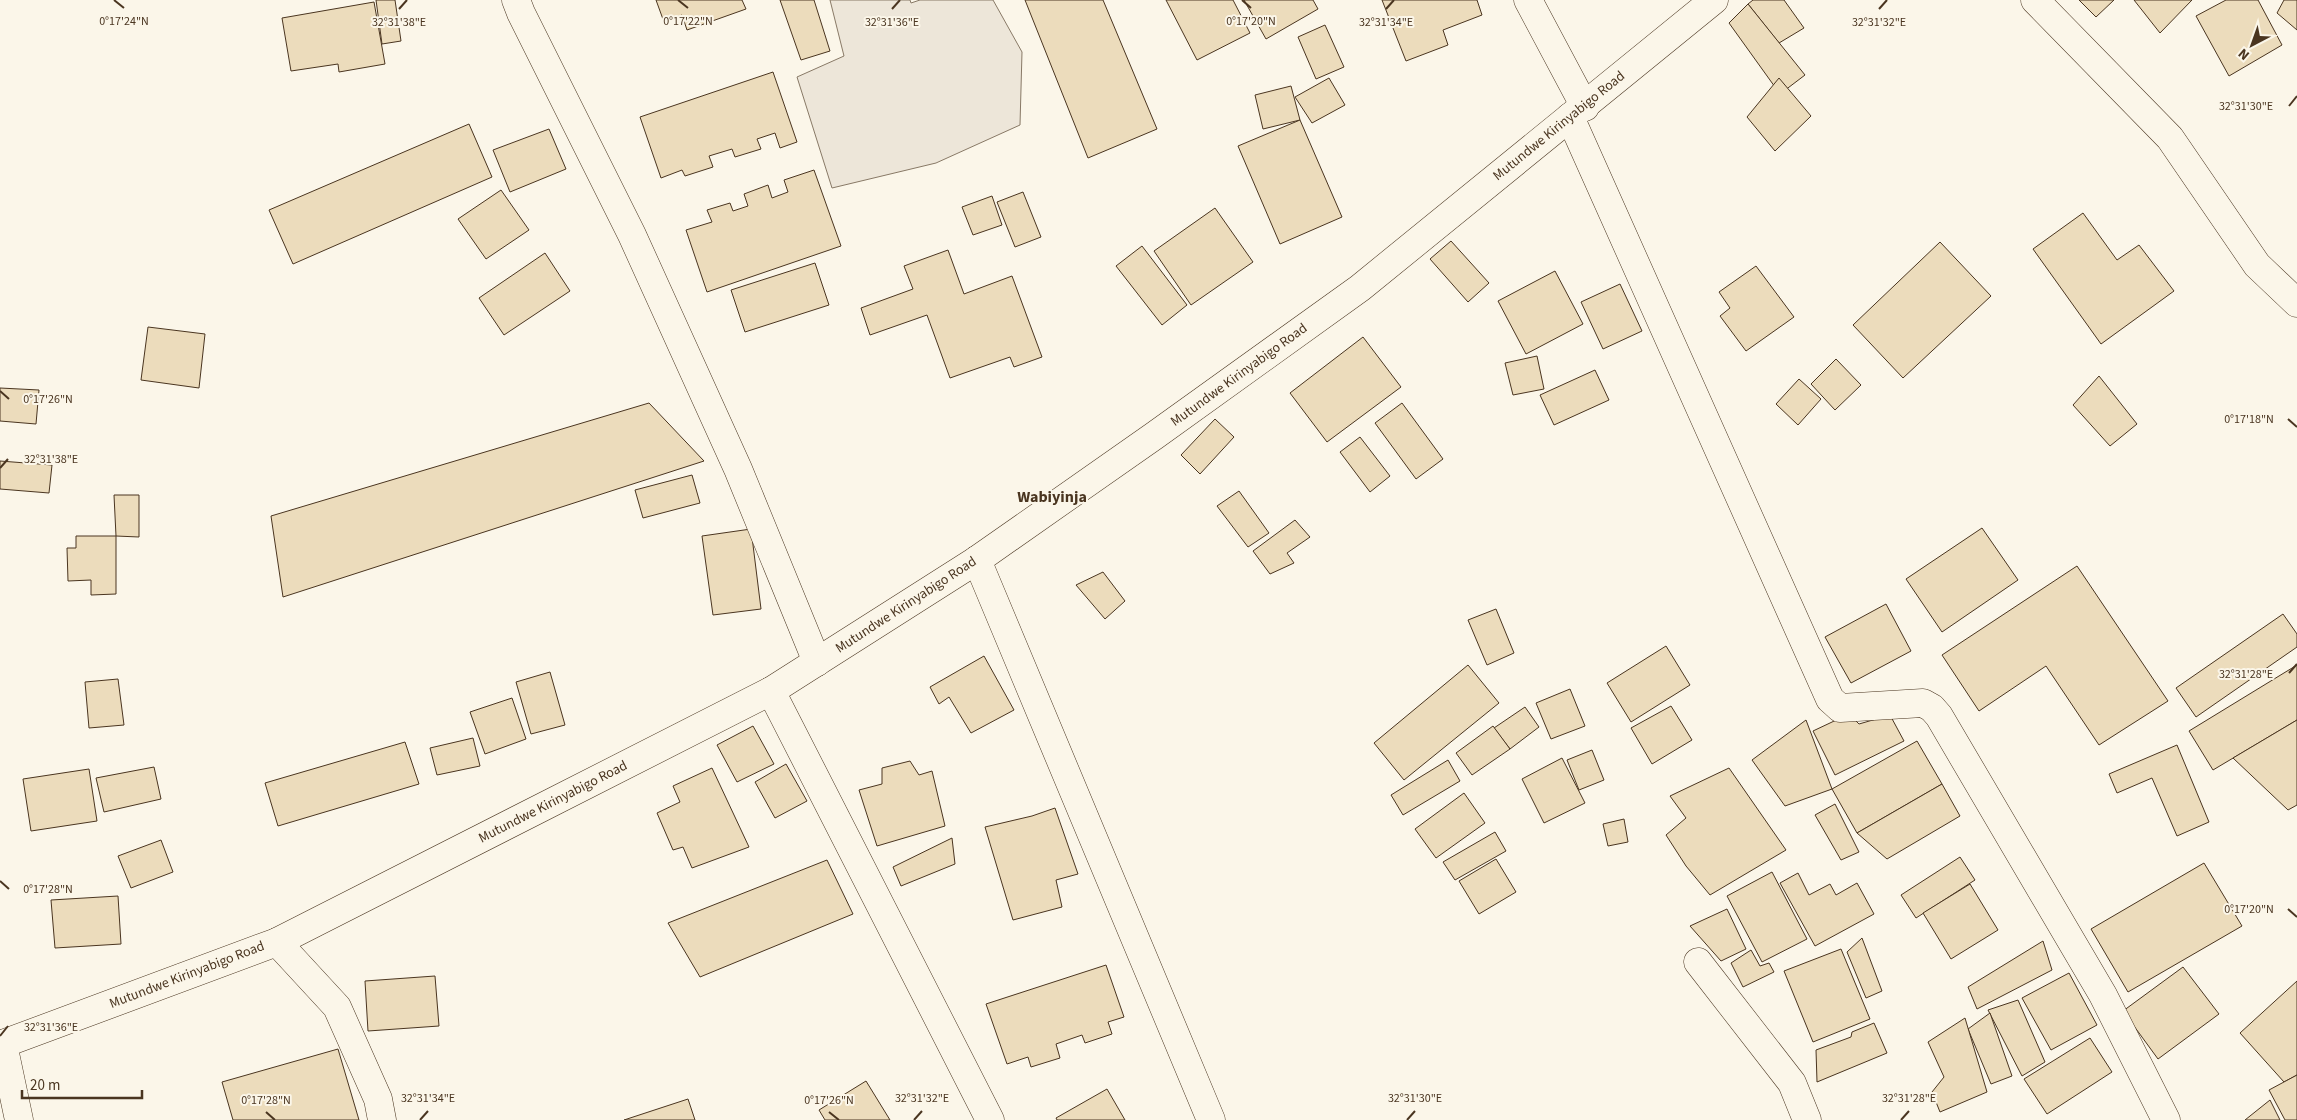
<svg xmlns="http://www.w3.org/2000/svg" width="2297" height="1120" viewBox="0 0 2297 1120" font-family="'Source Sans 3',sans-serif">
	<rect width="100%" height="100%" fill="#fbf6e9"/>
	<path fill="#ede6d9" stroke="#887966" d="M830 0H910L911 3 920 0H993L1022 52 1020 125 936 163 832 188 797 77 844 56Z"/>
	<g fill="#ecdcbc" stroke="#4a3520">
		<path d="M376 0H395L401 41 382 44Z"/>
		<path d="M656 0H742L746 9 687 30 682 15 664 22Z"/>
		<path d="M780 0H814L830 51 801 60Z"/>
		<path d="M1025 0H1103L1157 129 1088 158Z"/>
		<path d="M1166 0H1233L1250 33 1197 60Z"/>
		<path d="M1244 0H1313L1318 9 1266 39Z"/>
		<path d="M1382 0H1477L1482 15 1443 30 1448 45 1406 61Z"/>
		<path d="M1753 0H1784L1804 28 1779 43 1748 4Z"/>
		<path d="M2079 0H2114L2096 17Z"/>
		<path d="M2134 0H2192L2160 33Z"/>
		<path d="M2226 0H2258L2282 45 2229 76 2196 16Z"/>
		<path d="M2284 0H2297V30L2277 13Z"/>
		<path d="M374 2 385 64 339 72 338 64 291 71 282 18Z"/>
		<path d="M1748 4 1805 75 1780 94 1729 23Z"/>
		<path d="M1325 25 1344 67 1316 79 1298 37Z"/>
		<path d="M773 72 797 142 780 148 775 133 757 139 761 149 735 157 732 149 709 156 713 167 685 176 682 170 661 178 640 117Z"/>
		<path d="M1329 78 1345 105 1312 123 1295 97Z"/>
		<path d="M1779 78 1811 116 1775 151 1747 117Z"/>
		<path d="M1291 86 1300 120 1263 129 1255 95Z"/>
		<path d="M1300 120 1342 217 1280 244 1238 146Z"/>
		<path d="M469 124 492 177 293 264 269 210Z"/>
		<path d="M549 129 566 169 510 192 493 150Z"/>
		<path d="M814 170 841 246 707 292 686 230 712 222 707 210 730 203 733 211 748 206 744 194 768 185 772 198 788 192 784 180Z"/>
		<path d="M501 190 529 230 486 259 458 219Z"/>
		<path d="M1023 192 1041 237 1015 247 997 202Z"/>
		<path d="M992 196 1002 225 973 235 962 207Z"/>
		<path d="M1215 208 1253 262 1191 305 1154 251Z"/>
		<path d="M2083 213 2117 260 2139 245 2174 291 2101 344 2033 249Z"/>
		<path d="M1451 241 1489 283 1468 302 1430 259Z"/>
		<path d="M1940 242 1991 296 1903 378 1853 325Z"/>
		<path d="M1142 246 1187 305 1162 325 1116 266Z"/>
		<path d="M948 250 964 294 1012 276 1042 357 1014 367 1010 357 950 378 927 315 870 335 861 308 913 289 904 266Z"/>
		<path d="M545 253 570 291 504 335 479 298Z"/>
		<path d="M815 263 829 305 745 332 731 290Z"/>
		<path d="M1756 266 1794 317 1746 351 1720 316 1730 308 1719 292Z"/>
		<path d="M1555 271 1583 324 1526 354 1498 301Z"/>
		<path d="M1620 284 1642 331 1603 349 1581 302Z"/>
		<path d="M148 327 205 334 199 388 141 380Z"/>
		<path d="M1363 337 1401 387 1327 442 1290 393Z"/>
		<path d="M1537 356 1544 389 1513 395 1505 363Z"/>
		<path d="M1836 359 1861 385 1835 410 1811 384Z"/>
		<path d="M1595 370 1609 400 1554 425 1540 395Z"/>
		<path d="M2099 376 2137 424 2110 446 2073 405Z"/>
		<path d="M1799 379 1821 399 1798 425 1776 404Z"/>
		<path d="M0 388 39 390 36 424 0 421Z"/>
		<path d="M649 403 704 461 283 597 271 516Z"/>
		<path d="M1402 403 1443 459 1416 479 1375 423Z"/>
		<path d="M1215 419 1234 437 1200 474 1181 455Z"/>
		<path d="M1360 437 1390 476 1370 492 1340 452Z"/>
		<path d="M0 461 52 465 49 493 0 489Z"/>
		<path d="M692 475 700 503 643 518 635 490Z"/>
		<path d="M1239 491 1269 533 1248 547 1217 506Z"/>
		<path d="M114 495H139V537L116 536Z"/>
		<path d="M1295 520 1310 537 1287 553 1294 563 1270 574 1253 551Z"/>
		<path d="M1982 528 2018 580 1942 632 1906 579Z"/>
		<path d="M751 529 761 609 713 615 702 536Z"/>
		<path d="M76 536H116V594L91 595V580L68 581 67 548H76Z"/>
		<path d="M2077 566 2168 701 2099 745 2046 666 1979 711 1942 655Z"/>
		<path d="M1103 572 1125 601 1105 619 1076 585Z"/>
		<path d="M1886 604 1911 651 1851 683 1825 637Z"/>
		<path d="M1496 609 1514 653 1487 665 1468 620Z"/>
		<path d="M2283 614 2297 634V647L2196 717 2176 688Z"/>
		<path d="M1666 646 1690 685 1631 722 1607 683Z"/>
		<path d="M984 656 1014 710 971 733 949 697 939 704 930 687Z"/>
		<path d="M1468 665 1499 703 1404 780 1374 743Z"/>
		<path d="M2297 665V720L2213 770 2189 731Z"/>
		<path d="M550 672 565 725 531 734 516 682Z"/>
		<path d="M118 679 124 725 89 728 85 682Z"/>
		<path d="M1570 689 1585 726 1551 739 1536 703Z"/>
		<path d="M512 698 526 739 485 754 470 712Z"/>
		<path d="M1671 706 1692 740 1652 764 1631 728Z"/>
		<path d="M1525 707 1539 727 1510 749 1494 728Z"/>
		<path d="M1849 714 1859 724 1890 715 1904 741 1835 775 1813 731Z"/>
		<path d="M1806 720 1832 789 1785 806 1752 760Z"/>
		<path d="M2297 720V805L2288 810 2233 758Z"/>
		<path d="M753 726 774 764 737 782 717 745Z"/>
		<path d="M1493 726 1510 749 1472 775 1456 753Z"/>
		<path d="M473 738 480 766 437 775 430 748Z"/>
		<path d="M1917 741 1942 784 1857 833 1832 789Z"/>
		<path d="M405 742 419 784 278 826 265 783Z"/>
		<path d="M2177 745 2209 822 2177 836 2152 778 2117 793 2109 774Z"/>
		<path d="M1592 750 1604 780 1579 790 1567 760Z"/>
		<path d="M1562 758 1585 803 1544 823 1522 779Z"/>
		<path d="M1448 760 1460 781 1403 815 1391 795Z"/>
		<path d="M910 761 919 775 932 771 945 826 877 846 859 790 882 784V768Z"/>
		<path d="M786 764 807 801 775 818 755 782Z"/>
		<path d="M154 767 161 799 104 812 96 778Z"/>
		<path d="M712 768 749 847 692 868 683 847 673 850 657 813 680 802 673 786Z"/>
		<path d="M1729 768 1786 850 1710 895 1686 866 1666 835 1686 818 1670 796Z"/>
		<path d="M89 769 97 821 31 831 23 779Z"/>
		<path d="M1942 784 1960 816 1887 859 1857 833Z"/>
		<path d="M1464 793 1485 823 1436 858 1415 829Z"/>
		<path d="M1835 804 1859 852 1841 860 1815 815Z"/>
		<path d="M1055 808 1078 874 1056 880 1062 907 1013 920 985 827 1032 816Z"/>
		<path d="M1624 819 1628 842 1608 846 1603 824Z"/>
		<path d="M1495 832 1506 851 1455 880 1443 862Z"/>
		<path d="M952 838 955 864 901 886 893 867Z"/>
		<path d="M161 840 173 872 131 888 118 856Z"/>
		<path d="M1960 857 1975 880 1916 918 1901 895Z"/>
		<path d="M1496 859 1516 892 1479 914 1459 881Z"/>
		<path d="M827 860 853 914 700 977 668 923Z"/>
		<path d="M2204 863 2242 926 2128 992 2091 929Z"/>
		<path d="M1772 872 1807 939 1762 962 1727 896Z"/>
		<path d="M1798 873 1809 895 1830 884 1836 895 1857 883 1874 914 1815 946 1780 883Z"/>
		<path d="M1970 884 1998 930 1951 959 1923 913Z"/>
		<path d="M118 896 121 944 55 948 51 900Z"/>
		<path d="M1727 909 1746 949 1721 961 1690 926Z"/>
		<path d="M1862 938 1882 991 1866 998 1847 952Z"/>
		<path d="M2043 941 2052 970 1977 1009 1968 987Z"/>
		<path d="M1841 949 1870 1019 1813 1042 1784 971Z"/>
		<path d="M1751 950 1760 966 1769 963 1774 972 1743 987 1731 963Z"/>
		<path d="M1106 965 1124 1017 1108 1022 1112 1034 1085 1043 1082 1035 1056 1044 1060 1058 1031 1067 1028 1057 1007 1064 986 1004Z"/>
		<path d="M2183 967 2219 1014 2158 1059 2123 1011Z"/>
		<path d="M2069 973 2097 1025 2051 1050 2022 998Z"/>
		<path d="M435 976 439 1026 368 1031 365 981Z"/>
		<path d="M2297 981V1075L2284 1082 2240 1033Z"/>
		<path d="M2018 1000 2045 1062 2022 1076 1988 1010Z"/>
		<path d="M1990 1013 2012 1076 1991 1084 1968 1029Z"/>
		<path d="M1965 1018 1987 1092 1940 1112 1932 1092 1944 1077 1928 1042Z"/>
		<path d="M1874 1023 1887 1053 1817 1082 1816 1050 1851 1037 1852 1032Z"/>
		<path d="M2090 1038 2112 1072 2047 1114 2024 1079Z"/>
		<path d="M338 1049 359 1120H233L222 1082Z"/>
		<path d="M2297 1075V1120H2285L2269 1090Z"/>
		<path d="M866 1081 890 1120H825L819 1110Z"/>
		<path d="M1107 1089 1125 1120H1057L1056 1118Z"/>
		<path d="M688 1099 695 1120H624Z"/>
		<path d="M2270 1100 2280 1120H2245Z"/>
	</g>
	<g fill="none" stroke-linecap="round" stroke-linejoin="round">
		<defs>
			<g id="minor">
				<path d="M516 0 521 13 632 235 738 469 817 662"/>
				<path d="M1528 0 1585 107"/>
				<path d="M2035 0 2170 138 2257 265 2297 303"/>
				<path d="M1570 117 1830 699 1840 708 1923 703 1932 708 1939 716 2103 995 2166 1120"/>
				<path d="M977 560 1211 1120"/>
				<path d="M771 691 990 1120"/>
				<path d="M277 942 337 1007 378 1099 382 1120"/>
				<path d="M1698 962 1792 1083 1807 1120"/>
				<path d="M3 1044 19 1120"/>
			</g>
			<path id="tertiary" d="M0 1045 277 942 771 691 977 560 1154 436 1360 288 1714 0"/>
		</defs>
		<use href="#minor" stroke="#4a3520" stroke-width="29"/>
		<use href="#tertiary" stroke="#4a3520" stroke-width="29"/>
		<use href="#minor" stroke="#fbf6e9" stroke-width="28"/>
		<use href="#tertiary" stroke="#fbf6e9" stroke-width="28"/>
	</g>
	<path fill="none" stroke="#4a3520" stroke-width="2" d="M114 0 124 8M678 0 688 8M1242 0 1251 8M399 9 407 0M892 9 900 0M1386 9 1394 0M1879 9 1887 0M2289 106 2297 96M0 391 9 399M2288 419 2297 427M0 468 8 459M2289 673 2297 664M0 881 9 889M2288 909 2297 917M0 1036 8 1026M266 1112 275 1120M829 1112 839 1120M420 1120 428 1111M914 1120 922 1111M1407 1120 1415 1111M1901 1120 1909 1111"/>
	<g text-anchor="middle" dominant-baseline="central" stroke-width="4" stroke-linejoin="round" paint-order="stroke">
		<g font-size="14" fill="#4a3520" stroke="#fbf6e9">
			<text transform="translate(1559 126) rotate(-39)">Mutundwe Kirinyabigo Road</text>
			<text transform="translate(1239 375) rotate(-36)">Mutundwe Kirinyabigo Road</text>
			<text transform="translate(906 605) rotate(-33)">Mutundwe Kirinyabigo Road</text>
			<text transform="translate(553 802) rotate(-27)">Mutundwe Kirinyabigo Road</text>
			<text transform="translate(187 975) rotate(-21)">Mutundwe Kirinyabigo Road</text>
		</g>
		<g font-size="16" font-weight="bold" fill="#4a3520" stroke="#fbf6e9">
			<text x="1052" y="497">Wabiyinja</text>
		</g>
	</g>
	<g font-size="12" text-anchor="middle" fill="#4a3520" stroke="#fbf6e9" stroke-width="4" stroke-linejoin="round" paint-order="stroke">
		<text x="124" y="25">0°17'24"N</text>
		<text x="688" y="25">0°17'22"N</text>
		<text x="1251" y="25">0°17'20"N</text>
		<text x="399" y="26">32°31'38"E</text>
		<text x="892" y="26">32°31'36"E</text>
		<text x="1386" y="26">32°31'34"E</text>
		<text x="1879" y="26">32°31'32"E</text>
		<text x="2246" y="110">32°31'30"E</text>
		<text x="48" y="403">0°17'26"N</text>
		<text x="2249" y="423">0°17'18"N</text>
		<text x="51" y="463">32°31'38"E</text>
		<text x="2246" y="678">32°31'28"E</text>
		<text x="48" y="893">0°17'28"N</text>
		<text x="2249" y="913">0°17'20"N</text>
		<text x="51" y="1031">32°31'36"E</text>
		<text x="428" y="1102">32°31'34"E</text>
		<text x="922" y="1102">32°31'32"E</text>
		<text x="1415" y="1102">32°31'30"E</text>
		<text x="1909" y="1102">32°31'28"E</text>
		<text x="266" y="1104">0°17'28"N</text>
		<text x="829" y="1104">0°17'26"N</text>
	</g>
	<g transform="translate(2252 45) rotate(221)" stroke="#fbf6e9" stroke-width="4" paint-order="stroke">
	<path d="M0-4L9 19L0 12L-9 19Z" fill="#4a3520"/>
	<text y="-8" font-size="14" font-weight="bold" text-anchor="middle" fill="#4a3520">N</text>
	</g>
	<path d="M22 1090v8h120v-8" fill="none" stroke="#4a3520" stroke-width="2.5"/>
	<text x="30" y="1090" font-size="15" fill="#4a3520" stroke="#fbf6e9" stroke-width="4" paint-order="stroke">20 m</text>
</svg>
